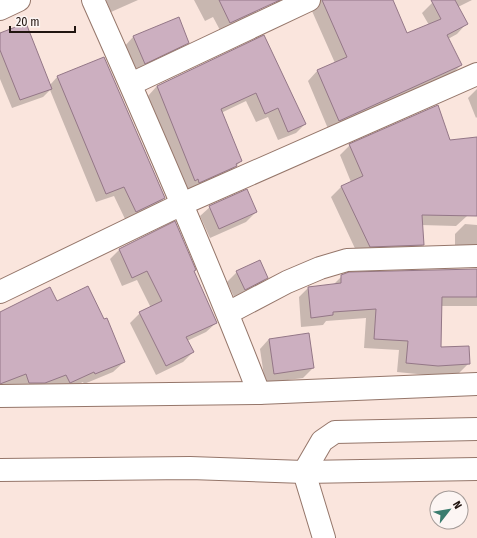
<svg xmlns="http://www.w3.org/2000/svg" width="477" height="538" viewBox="0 0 477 538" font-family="'Fira Sans Condensed',sans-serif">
	<rect width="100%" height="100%" fill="#fae5dd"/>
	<g fill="#0003">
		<path d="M106 0H138L111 12Z"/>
		<path d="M194 0H253L258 10 248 19 221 32 213 17 205 21Z"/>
		<path d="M275 0H292L278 6Z"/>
		<path d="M305 0H392L407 34 429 25 422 13 432 3 431 0H472L458 7 467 23 457 34 448 39 461 65 451 75 329 131 308 81 318 70 335 63 308 2Z"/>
		<path d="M178 18 188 42 178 52 135 73 124 47 133 37Z"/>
		<path d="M0 34 50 85 58 76 164 198 155 208 126 221 114 196 96 202 50 90 43 97 12 108 0 79Z"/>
		<path d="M264 36 305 124 296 133 278 140 268 117 256 122 246 101 221 113 241 161 227 175 190 191 189 188 186 189 148 96 157 86Z"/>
		<path d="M477 89V117L476 118 468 98Z"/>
		<path d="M477 138V190L467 216 456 226 421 225 423 245 412 255 359 257 331 197 341 187 351 182 340 155 350 145 405 146Z"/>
		<path d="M210 207 256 212 246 222 210 238 200 216Z"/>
		<path d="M175 222 193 271 216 323 206 332 187 341 193 352 183 362 156 375 130 323 140 313 151 308 137 280 122 286 110 259 119 250Z"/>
		<path d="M465 224 477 225V258L455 253V234Z"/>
		<path d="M260 262 267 277 258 287 235 299 227 282 237 272Z"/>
		<path d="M477 270V306H441L440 348 469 363 459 373 427 375 397 372 399 350 364 348 366 318 326 321 323 325 301 327 299 297 308 288 333 285 342 276Z"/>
		<path d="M57 302 124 362 113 372 84 384 83 382 59 393 18 394 15 385 0 390V313Z"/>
		<path d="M269 339 313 368 303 378 265 383 260 349Z"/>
	</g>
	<g fill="#ccafc0" stroke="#947787">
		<path d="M219 0H280L230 23Z"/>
		<path d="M322 0H393L407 33 441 19 431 0H455L468 24 447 35 462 65 339 121 317 70 347 57Z"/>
		<path d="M179 17 189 43 145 64 133 36Z"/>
		<path d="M26 23 52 89 20 100 0 50V33Z"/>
		<path d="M264 35 306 124 288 132 278 108 265 114 256 93 221 109 242 161 236 164 237 166 199 183 198 179 195 181 157 86Z"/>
		<path d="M104 57 165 198 136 212 124 187 106 194 57 76Z"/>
		<path d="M438 105 450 140 477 137V216L422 215 424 245 370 247 341 186 363 176 349 144Z"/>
		<path d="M247 189 257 212 219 229 209 206Z"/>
		<path d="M175 221 196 270 194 271 217 323 186 337 194 352 166 366 139 312 162 301 147 271 132 278 119 249Z"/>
		<path d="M260 260 268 278 245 290 236 271Z"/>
		<path d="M477 269V297H442L441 347 469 346 470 364 438 366 406 363 408 341 374 339 376 309 333 312V315L311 318 308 287 341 283V275L349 272Z"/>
		<path d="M88 286 104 319 107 318 125 362 95 374 94 372 70 383 66 375 45 383H29L26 374 0 384V312L50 287 57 301Z"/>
		<path d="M309 333 314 368 274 374 269 339Z"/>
	</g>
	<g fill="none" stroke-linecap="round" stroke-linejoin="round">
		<defs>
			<g id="minor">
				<path d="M93 0C151 130 207 260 259 393"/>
				<path d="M0 9 19 0"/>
				<path d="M131 84 309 0"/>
				<path d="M0 292 182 204 477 74"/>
				<path d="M228 313 287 282 320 268 347 260 477 256"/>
				<path d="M0 396 259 393 477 384"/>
				<path d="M0 470 190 468 304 472 477 469"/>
				<path d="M324 538 304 472 322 441 335 432 477 429"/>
			</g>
		</defs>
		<use href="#minor" stroke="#95766a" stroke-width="24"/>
		<use href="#minor" stroke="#fff" stroke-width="22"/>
	</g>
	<g transform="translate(449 510) rotate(59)"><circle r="19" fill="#fcf5f3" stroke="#a49b98"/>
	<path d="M0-3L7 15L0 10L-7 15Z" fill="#3a7c6e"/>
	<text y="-6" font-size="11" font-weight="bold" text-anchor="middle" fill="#211510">N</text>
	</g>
	<path d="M10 26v6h65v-6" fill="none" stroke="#211510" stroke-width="2"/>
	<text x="16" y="26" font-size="12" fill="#211510" stroke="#fcf5f3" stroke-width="3" paint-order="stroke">20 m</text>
</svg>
